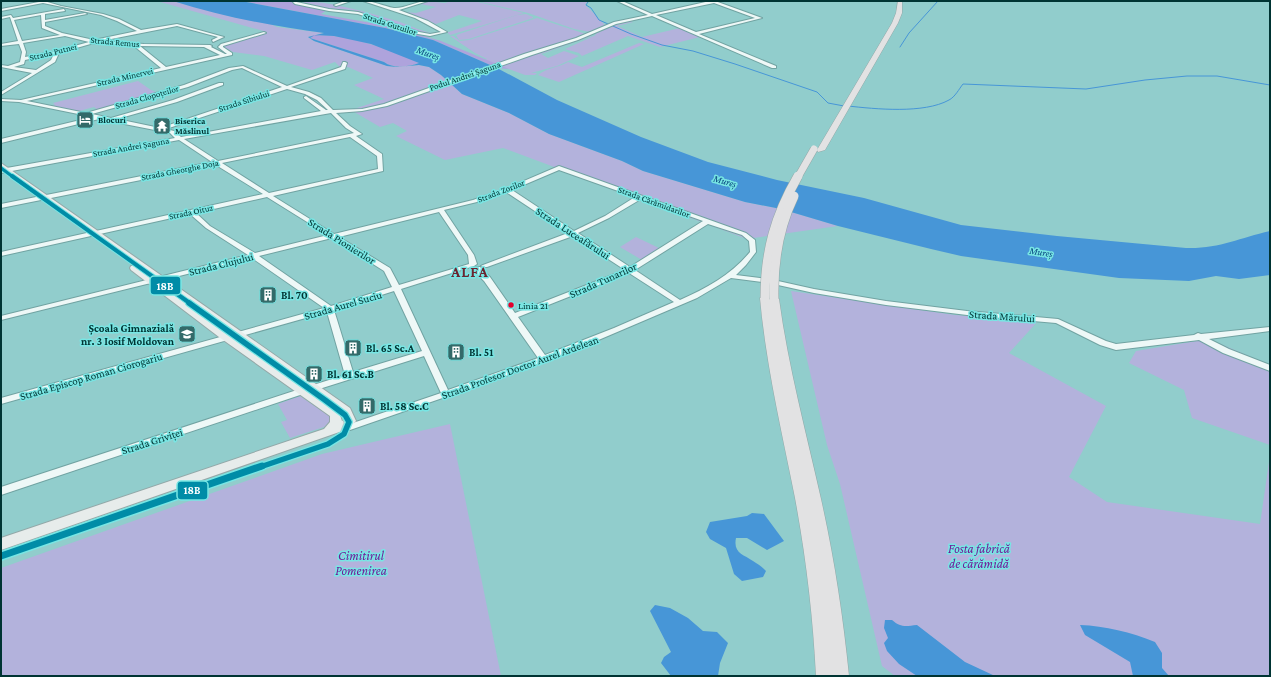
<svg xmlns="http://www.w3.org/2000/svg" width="1271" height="677" viewBox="0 0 1271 677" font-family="'Crimson Pro',serif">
	<rect width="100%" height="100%" fill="#91cdcc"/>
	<g fill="#b3b2dc">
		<path d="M157 1H173L233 17 268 23 277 27 324 33 308 37 314 41 387 66 397 67 419 65 429 67 441 75 462 94 509 113 549 134 622 161 643 171 745 202 781 209 838 226 747 239 503 148 445 160 396 136 407 131 393 123 380 127 351 110 384 99 354 85 373 78 348 67 342 69 335 62 312 70 264 56 233 52 223 46 267 32Z"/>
		<path d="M298 1C331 1 365 12 397 21 413 26 419 32 437 33L418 32 353 10 323 8Z"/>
		<path d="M427 1 445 3 448 2 443 1H474L524 13 450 35 447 32H449L482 21 459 15 436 24 406 12 416 13 436 7 420 4Z"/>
		<path d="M581 1 587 2 585 5C588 7 603 23 605 25L591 32 574 29 528 13 481 2Z"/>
		<path d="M526 14 533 17V18L469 39 459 40 456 35 517 15Z"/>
		<path d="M537 18 592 36 541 54 548 58 564 51 579 56 557 66 531 73H537L535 75H525L485 60 487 59 475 53 450 36H453L460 41 469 40Z"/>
		<path d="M630 21 633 22 617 26 642 37 680 28 700 37 660 47 628 36 582 56 579 53 565 49 596 35 595 34 615 25Z"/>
		<path d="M639 43 644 44 559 82 538 75C546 68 560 67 568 62L582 67Z"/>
		<path d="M138 81 151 90 158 93 98 110 94 107 79 111 51 106 55 105 53 103Z"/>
		<path d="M636 237 661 249 642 260 620 247Z"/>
		<path d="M791 291 955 315 1038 321 1009 353 1106 406 1069 477 1107 502 1260 524 1270 455V676H895L882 666 840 484 827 445Z"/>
		<path d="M1209 339 1270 365V445L1192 418 1184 390 1129 363 1136 351Z"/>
		<path d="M300 396 331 417V421L324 427 290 438 281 422 287 420 278 404Z"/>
		<path d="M450 424 501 676H1V568L322 454Z"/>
	</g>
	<g fill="#aea3dc">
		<path d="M241 1 289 2 293 1 327 10 321 14 388 26 441 41 509 69 497 68 433 40 385 28Z"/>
		<path d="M313 35C348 34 381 47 413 59L419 63C409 67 393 69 384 62L310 38Z"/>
	</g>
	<g fill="#4796d7" fill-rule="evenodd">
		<path d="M173 1H241L385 28 433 40 497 68 557 100 641 137 708 162 777 180 864 198 961 225 1057 236 1186 248C1219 249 1239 238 1270 231V275L1239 279 1216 276 1189 281 1119 278 961 256 931 249 838 226 781 209 745 202 643 171 622 161 549 134 509 113 462 94 441 75 429 67 419 65 397 67 387 66 314 41 308 37 324 33C273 26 223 17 173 1ZM315 35 334 36 371 44 419 63C409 67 393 69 384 62L310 38Z"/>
		<path d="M752 513 764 514 784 541 767 550 747 538H736C733 553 743 554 753 561 758 564 762 567 766 571L763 577 742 581 734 574 726 548 710 539 706 532 710 522 747 516Z"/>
		<path d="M655 605 670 608 688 618 703 631 717 632 728 643 720 663 718 676H671L661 663 664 657 671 652 650 611Z"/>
		<path d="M885 620H892C901 628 906 626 917 625L965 662 995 676H917L899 664 887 651 884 643 888 638 884 628Z"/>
		<path d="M1080 625C1105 626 1131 632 1155 642L1162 653V668L1169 676H1133L1130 662 1085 635Z"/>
	</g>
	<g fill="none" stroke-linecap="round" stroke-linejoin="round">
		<g stroke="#4796d7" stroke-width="1">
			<path d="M586 1 588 2 586 5 591 8 599 20 631 34 662 45 693 51 735 64 817 92 828 103 844 106"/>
			<path d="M900 47 909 33 938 1"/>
			<path d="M848 106C875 109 924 114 949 100 955 97 959 89 963 84L1086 89 1145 80 1187 76H1217L1270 85"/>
		</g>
		<defs>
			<g id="minor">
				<path d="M38 1H44L61 6 103 14 119 19 141 30 177 24 224 37 213 42 212 40 218 37 177 26 101 41 144 44 210 45 212 46 211 47 225 54H227L218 47 221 44 264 32 266 33 223 46V47L232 53V55L27 101 86 113 184 85 229 68 243 66 287 86 341 67 343 62H345L347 63 345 69 291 87 309 92 321 98 333 110 362 109 384 104 524 54 576 38 614 22 648 15 617 1H622L652 14 710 1H715L762 18 699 34 776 66V68H772L652 16 616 24 578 40 532 55 387 106 362 111 336 113 350 126 362 134 356 136 382 154 383 171 273 196 334 234 473 200 505 189 559 166 746 233 755 240 756 252 746 265 736 275 769 279 814 289 886 301 967 311 1058 319 1106 341 1116 344 1194 335 1198 333 1201 334 1270 327V331L1209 339 1229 349 1270 365V371L1223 353 1199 340 1116 350 1100 345 1056 323 967 315 886 305 814 293 769 283 731 278 697 298 582 347 506 376 350 430 343 428 341 426 343 424H350L441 393 424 356 316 390H310L309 388 310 386 345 375 327 312 1 404V398L324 308 252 258 1 320V316L248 255 206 228 190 214 1 256V252L263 194 216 165 1 208V204L212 162 179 140 1 173V169L175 138 170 133 99 119 1 143V139L93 117 19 102 1 101V99L21 100 161 68 134 46 94 43 59 53 55 62 1 95V92L32 73 1 67V65L8 66 20 62 22 52 19 44 1 46V44L18 41 10 17 1 19V17L11 15 13 18 64 9 65 11 45 14V20L85 13 87 14 45 22V26L62 33 94 40 137 31 117 21 101 15 43 3 1 11V9L39 2ZM714 3 755 18 696 32 656 15ZM41 15 42 28 60 35 22 41 14 20ZM65 36 89 42 56 51 25 57 26 52 23 43ZM140 46 204 47 220 55 166 67ZM54 54 51 60 36 70 14 67 24 64 25 60ZM242 68 282 87 160 128 117 119 177 102 223 85V83H219L173 100 111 118 92 114 188 87 232 70ZM287 89 305 94 317 100 328 110H326L306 96 304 97V98L321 111 181 137 174 131 166 129ZM331 113 346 128 354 133 218 161 184 139ZM350 137 377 156 378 169 269 193 222 163ZM559 170 635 197 605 216 574 231 512 190ZM506 192 568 233 483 265 481 266 483 267H487L573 236 625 270 515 313 490 277 480 267H474L473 269 474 271 484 281 538 358 448 390 401 289 474 266 477 264 474 255 444 210 477 202ZM267 197 328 235 255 253 210 226 196 213ZM641 199 703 221 630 267 578 233 609 218ZM439 212 468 255 469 264 399 285 390 268 339 237ZM708 224 742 235 749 241 750 252C731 275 707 288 680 300L635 270ZM332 238 384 271 392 287 331 306 259 256ZM629 273 674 302 614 328 545 355 518 317ZM394 291 422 351 353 372 334 310Z"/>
				<path d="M292 1 329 9 358 12 419 32 430 34 441 32 415 18 363 1C374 1 383 6 394 8 403 9 417 1 428 1L399 10 428 21 447 32 430 36 418 34 358 14 329 11 295 4Z"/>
				<path d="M345 1H351L336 6 334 5Z"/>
				<path d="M303 388 306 389 307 391 306 393 1 495V487Z"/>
			</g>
			<path id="major" d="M1 163 350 408 356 421 348 429 1 550V538L324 429 330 422V416L219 337 131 270 130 268 131 266H137L1 168ZM145 272 308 389 227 333ZM339 412 344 420 342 421Z"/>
			<g id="highway">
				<path d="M898 1H902V13L898 23 825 150 818 152 817 150 892 23 896 13Z"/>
				<path d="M765 295 770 298 778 297 779 299C788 366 806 432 821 499 834 557 843 616 849 676H816C813 616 806 557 795 498 782 432 766 366 760 298Z"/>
			</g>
		</defs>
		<use href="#minor" stroke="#71a3a2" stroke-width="2"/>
		<use href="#major" stroke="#93a8a8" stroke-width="2"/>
		<use href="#highway" stroke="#93a8a8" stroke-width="1"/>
		<use href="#minor" fill="#eef8f7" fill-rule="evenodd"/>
		<use href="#major" fill="#e7eceb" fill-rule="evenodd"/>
		<use href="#highway" fill="#e2e2e3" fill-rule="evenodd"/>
		<path stroke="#b7caca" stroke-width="1" d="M1 170C112 249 221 330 332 408L342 417 344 423 340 433 326 442 252 467"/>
		<path stroke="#b7caca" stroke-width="1.5" d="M1 553 254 466"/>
		<defs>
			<path id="highway-bridge-far1" d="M798 177 814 149"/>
			<g id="highway-bridge">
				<path d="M765 298C765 251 775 216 798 176"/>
				<path d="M774 299C773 262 778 229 794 196"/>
			</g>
		</defs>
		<use href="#highway-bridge-far1" stroke="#93a8a8" stroke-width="8" stroke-linecap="butt"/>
		<use href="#highway-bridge" stroke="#93a8a8" stroke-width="10" stroke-linecap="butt"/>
		<use href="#highway-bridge-far1" stroke="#e2e2e3" stroke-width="7"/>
		<use href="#highway-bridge" stroke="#e2e2e3" stroke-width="9"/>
		<defs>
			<path id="tram-1-far3" d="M1 168 13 177"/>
			<path id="tram-1-far2" d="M12 176 191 304"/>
			<path id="tram-1-far1" d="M189 303 325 400 345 415 349 422 344 434 328 444 260 467"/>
			<path id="tram-1" d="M1 556 262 466"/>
		</defs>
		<use href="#tram-1-far3" stroke="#78e6e4" stroke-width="5"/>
		<use href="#tram-1-far2" stroke="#78e6e4" stroke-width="6"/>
		<use href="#tram-1-far1" stroke="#78e6e4" stroke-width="8"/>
		<use href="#tram-1" stroke="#78e6e4" stroke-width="10"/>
		<use href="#tram-1-far3" stroke="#008ca7" stroke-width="3"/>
		<use href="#tram-1-far2" stroke="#008ca7" stroke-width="4"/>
		<use href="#tram-1-far1" stroke="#008ca7" stroke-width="5.5"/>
		<use href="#tram-1" stroke="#008ca7" stroke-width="7"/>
	</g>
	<defs>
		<symbol id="hotel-square" viewBox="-11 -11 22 22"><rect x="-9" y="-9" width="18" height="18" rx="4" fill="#336a69" stroke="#78e6e4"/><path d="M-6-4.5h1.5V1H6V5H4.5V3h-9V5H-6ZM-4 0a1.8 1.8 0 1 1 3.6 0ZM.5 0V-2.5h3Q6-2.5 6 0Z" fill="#fff"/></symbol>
		<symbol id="temple-square" viewBox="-11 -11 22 22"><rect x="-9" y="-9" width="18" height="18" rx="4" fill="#336a69" stroke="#78e6e4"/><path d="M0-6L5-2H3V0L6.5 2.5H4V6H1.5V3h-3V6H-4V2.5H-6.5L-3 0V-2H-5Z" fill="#fff"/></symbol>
		<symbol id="building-square" viewBox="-11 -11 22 22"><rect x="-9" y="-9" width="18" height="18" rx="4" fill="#336a69" stroke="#78e6e4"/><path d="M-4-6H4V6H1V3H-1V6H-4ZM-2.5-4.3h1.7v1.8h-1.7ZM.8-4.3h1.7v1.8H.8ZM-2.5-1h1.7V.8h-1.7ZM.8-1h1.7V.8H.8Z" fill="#fff"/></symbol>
		<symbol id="school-square" viewBox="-11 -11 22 22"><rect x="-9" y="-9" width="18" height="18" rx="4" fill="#336a69" stroke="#78e6e4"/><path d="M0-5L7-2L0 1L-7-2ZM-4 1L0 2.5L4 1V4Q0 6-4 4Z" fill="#fff"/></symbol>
	</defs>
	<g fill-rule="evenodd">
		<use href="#hotel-square" x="75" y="110" width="20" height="20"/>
		<use href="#temple-square" x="152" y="116" width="20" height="20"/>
		<use href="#building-square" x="258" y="285" width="20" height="20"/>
		<use href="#school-square" x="177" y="324" width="20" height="20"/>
		<use href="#building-square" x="343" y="338" width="20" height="20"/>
		<use href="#building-square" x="446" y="342" width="20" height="20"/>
		<use href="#building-square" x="304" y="364" width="20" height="20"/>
		<use href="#building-square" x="357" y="396" width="20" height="20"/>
	</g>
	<circle fill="#e4002b" stroke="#78e6e4" stroke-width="1.5" cx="511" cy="305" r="3.5"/>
	<g text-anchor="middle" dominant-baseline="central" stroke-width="3" stroke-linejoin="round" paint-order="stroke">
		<g font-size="9" fill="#003433" stroke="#78e6e4">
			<text transform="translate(390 24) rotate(18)">Strada Gutuilor</text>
			<text transform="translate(115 42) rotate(5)">Strada Remus</text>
			<text transform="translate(53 52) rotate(-14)">Strada Putnei</text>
			<text transform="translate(465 76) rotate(-19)">Podul Andrei Șaguna</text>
			<text transform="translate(125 77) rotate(-13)">Strada Minervei</text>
			<text transform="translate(147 97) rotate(-16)">Strada Clopoțeilor</text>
			<text transform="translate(244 101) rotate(-18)">Strada Sibiului</text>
			<text transform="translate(131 147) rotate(-10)">Strada Andrei Șaguna</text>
			<text transform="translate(180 170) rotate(-11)">Strada Gheorghe Doja</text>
			<text transform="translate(501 191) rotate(-21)">Strada Zorilor</text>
			<text transform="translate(654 202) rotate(20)">Strada Cărămidarilor</text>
			<text transform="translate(191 212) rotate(-12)">Strada Oituz</text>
		</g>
		<g font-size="9" font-weight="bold" fill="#003433" stroke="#78e6e4" text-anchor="start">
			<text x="98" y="120">Blocuri</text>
			<text x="175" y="121">Biserica<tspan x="175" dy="10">Măslinul</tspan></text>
		</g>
		<g font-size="10" font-style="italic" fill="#06447f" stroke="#78e6e4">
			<text transform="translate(428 53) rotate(19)">Mureș</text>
			<text transform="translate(725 181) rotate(16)">Mureș</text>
			<text transform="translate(1041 252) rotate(8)">Mureș</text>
		</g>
		<g font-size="10" fill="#003433" stroke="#78e6e4" text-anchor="start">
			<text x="518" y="305">Linia 21</text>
		</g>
		<g font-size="11" fill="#003433" stroke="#78e6e4">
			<text transform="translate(573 233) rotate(33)">Strada Luceafărului</text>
			<text transform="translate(342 241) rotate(32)">Strada Pionierilor</text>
			<text transform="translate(221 264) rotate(-14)">Strada Clujului</text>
			<text transform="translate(603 280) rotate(-24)">Strada Tunarilor</text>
			<text transform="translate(343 305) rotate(-16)">Strada Aurel Suciu</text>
			<text transform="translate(1002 316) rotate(4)">Strada Mărului</text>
			<text transform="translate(520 367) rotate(-20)">Strada Profesor Doctor Aurel Ardelean</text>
			<text transform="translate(91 376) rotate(-16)">Strada Episcop Roman Ciorogariu</text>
			<text transform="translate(152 441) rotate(-18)">Strada Griviței</text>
		</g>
		<g font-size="11" font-weight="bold" fill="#003433" stroke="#78e6e4" text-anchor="start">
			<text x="281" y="295">Bl. 70</text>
			<text x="174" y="328" text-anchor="end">Școala Gimnazială<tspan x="174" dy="13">nr. 3 Iosif Moldovan</tspan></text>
			<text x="366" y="348">Bl. 65 Sc.A</text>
			<text x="469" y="352">Bl. 51</text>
			<text x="327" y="374">Bl. 61 Sc.B</text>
			<text x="380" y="406">Bl. 58 Sc.C</text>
		</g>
		<g font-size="13" font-style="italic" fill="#731997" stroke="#78e6e4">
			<text x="979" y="548">Fosta fabrică<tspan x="979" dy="15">de cărămidă</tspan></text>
			<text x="361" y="555">Cimitirul<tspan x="361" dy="15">Pomenirea</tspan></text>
		</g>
		<g font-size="15" font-weight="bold" letter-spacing="1" fill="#6b2530" stroke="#78e6e4">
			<text x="470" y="272">ALFA</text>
		</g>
	</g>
	<g stroke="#78e6e4" stroke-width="1.5">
		<rect x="150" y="276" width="31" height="19" rx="4" fill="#008ca7"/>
		<rect x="177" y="481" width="31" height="19" rx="4" fill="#008ca7"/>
	</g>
	<g font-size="11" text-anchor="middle" font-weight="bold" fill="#fff">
		<text x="165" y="290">18B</text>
		<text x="192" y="494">18B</text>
	</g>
	<rect width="1271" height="677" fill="none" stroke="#003433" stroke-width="4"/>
</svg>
